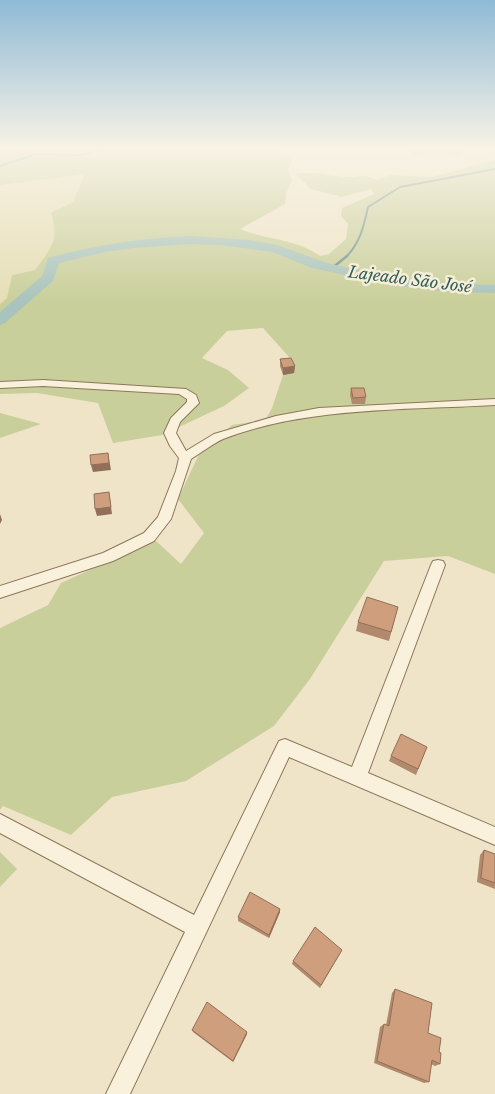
<svg xmlns="http://www.w3.org/2000/svg" width="495" height="1094" viewBox="0 0 495 1094" font-family="'Libre Baskerville',serif">
	<rect width="100%" height="100%" fill="#f0e4c8"/>
	<path fill="#e6deb5" d="M86 173 73 202 51 214 56 228 50 248 35 270 12 275 7 298 0 304V185Z"/>
	<g fill="#c9cf9b">
		<path d="M0 149H300L282 150 276 155 293 157 288 170 292 180 286 194 285 204 240 229C266 240 297 239 320 256L329 254 346 239 348 224 341 216 342 208 374 194 371 189 342 197 311 189 296 174C314 171 328 176 345 177 361 178 358 172 377 180L390 175 432 177 495 160V574L448 556 384 561 310 679 274 726 186 781 112 797 71 835 3 806 0 810V628L48 605 61 583 155 540 181 564 204 533 178 499 200 452 232 425 265 420 272 408 289 357 263 328 227 331 202 358 228 370 249 388 224 406 162 435 113 443 98 403 37 393 0 394V304L7 298 12 275 35 270C50 249 60 240 51 213L73 202 85 174 0 185Z"/>
		<path d="M407 149H468L459 157 442 152 417 156 405 150Z"/>
		<path d="M0 413 41 424 0 438Z"/>
		<path d="M0 852 17 869 0 887Z"/>
	</g>
	<g fill="none" stroke-linecap="round" stroke-linejoin="round">
		<g stroke="#6f938a" stroke-width="2">
			<path d="M0 166 36 154 80 155 105 149"/>
			<path d="M346 257C360 243 364 226 368 207L400 187 495 169"/>
		</g>
		<path stroke="#6f938a" stroke-width="2.5" d="M331 269 347 256"/>
		<path fill="#a9c4bc" fill-rule="evenodd" d="M191 236 248 240 274 244 330 264 403 278 447 284 495 285V293L447 292 393 285 312 268 272 252 220 245 191 244 134 248 105 252 59 263 53 281 5 323 0 325V312L42 276 48 258C96 245 142 238 191 236Z"/>
		<defs>
			<g id="street">
				<path d="M43 380 186 389 196 395 199 403 180 422 176 433 186 451 214 434 276 416 319 408 495 399V405C408 410 305 407 223 439 212 444 201 453 191 459L171 519 154 541 113 561 0 598V586L103 553 144 533 158 517 176 471 179 458 170 446 164 433 171 418 187 402V399L179 394 43 386 0 388V382Z"/>
				<path d="M438 560 443 561 445 565 368 773 495 827V845L289 757 130 1094H106L185 932 0 833V814L194 915 279 741 285 739 352 767 431 565 433 561Z"/>
			</g>
		</defs>
		<use href="#street" stroke="#8d765c" stroke-width="2"/>
		<use href="#street" fill="#faf1dc" fill-rule="evenodd"/>
	</g>
	<g fill="#b2896c">
		<path d="M280 359 295 366 294 373 283 375 280 366Z"/>
		<path d="M351 388 366 397 365 404H352L350 395Z"/>
		<path d="M398 607 389 641 356 631 358 622Z"/>
		<path d="M427 747 416 775 389 761 391 756Z"/>
		<path d="M484 850 495 854V889L477 882 480 855Z"/>
		<path d="M280 909V912L269 938 238 921V917Z"/>
		<path d="M342 950 320 988 292 964 293 961Z"/>
		<path d="M395 989 428 1033 439 1052 440 1064 435 1066 431 1064 429 1082 424 1083 374 1063 380 1027 384 1024 386 1025 392 993Z"/>
		<path d="M192 1030 247 1034 233 1062 193 1032Z"/>
	</g>
	<g fill="#916f58">
		<path d="M295 366 294 373 283 375V368Z"/>
		<path d="M108 453 111 470 93 472 91 465Z"/>
		<path d="M109 492 112 514 97 516 95 509Z"/>
		<path d="M0 514 2 520 0 524Z"/>
		<path d="M280 909V912L269 938V935Z"/>
		<path d="M247 1032V1034L233 1062V1061Z"/>
	</g>
	<g fill="#cf9f7d" stroke="#916f58">
		<path d="M291 358 295 366 283 368 280 359Z"/>
		<path d="M351 388H364L366 397 353 398Z"/>
		<path d="M108 453 109 463 91 465 90 455Z"/>
		<path d="M109 492 111 507 95 509 94 494Z"/>
		<path d="M367 597 398 607 391 632 358 622Z"/>
		<path d="M401 734 427 747 418 769 391 756Z"/>
		<path d="M484 850 495 854V883L481 878Z"/>
		<path d="M250 892 280 909 269 935 238 917Z"/>
		<path d="M315 927 342 950 321 985 293 961Z"/>
		<path d="M395 989 432 1003 428 1033 441 1038 439 1052 441 1053 440 1064 432 1060 429 1082 377 1061 384 1024 389 1026Z"/>
		<path d="M207 1002 247 1032 233 1061 192 1030Z"/>
	</g>
	<linearGradient id="sky" x2="0" y2="1"><stop stop-color="#8fbad6"/><stop offset="0.49" stop-color="#f8f3e6"/><stop offset="1" stop-color="#f8f3e6" stop-opacity="0"/></linearGradient>
	<rect width="495" height="302" fill="url(#sky)"/>
	<g text-anchor="middle" dominant-baseline="central" stroke-width="5" stroke-linejoin="round" paint-order="stroke">
		<g font-size="16" font-style="italic" fill="#2f5d5a" stroke="#f7eed8">
			<text transform="translate(410 279) rotate(7)">Lajeado São José</text>
		</g>
	</g>
</svg>
